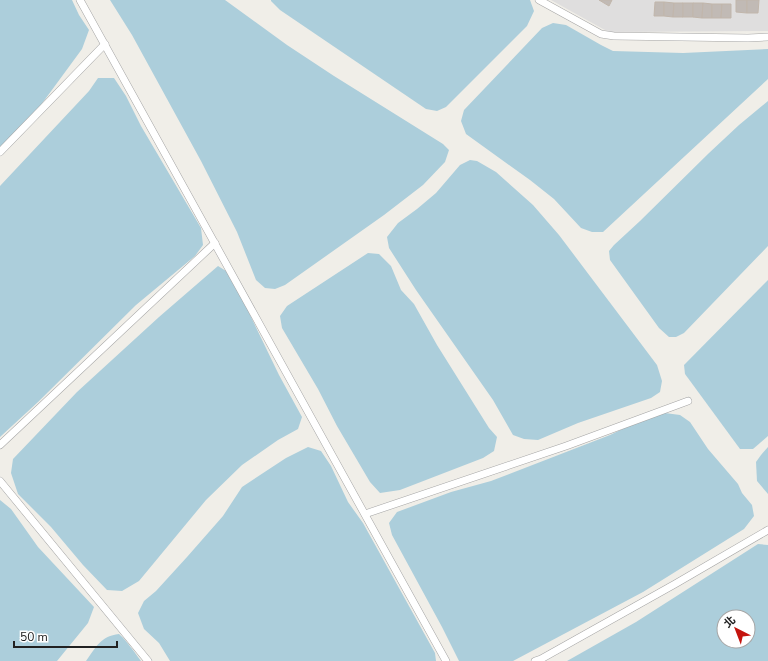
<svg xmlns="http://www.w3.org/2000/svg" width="768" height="661" viewBox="0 0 768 661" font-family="'Nunito Sans','Noto Sans TC',sans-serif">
	<rect width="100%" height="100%" fill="#f0eee8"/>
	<path fill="#dfdede" d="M551 0H768V31L610 32 603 29Z"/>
	<g fill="#accedb" fill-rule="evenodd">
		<path d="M0 0H72L79 15 89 30 82 49 24 128 0 154Z"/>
		<path d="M110 0H225L287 45 334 76 443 144 449 150 445 162 423 185 384 215 285 285 275 289 265 288 256 280 237 232 201 161 132 35Z"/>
		<path d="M271 0H530L534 11 527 26 446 107 437 111 426 109 280 10 271 1Z"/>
		<path d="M553 23 566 25 601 45 613 51 683 53 768 49V79L603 232H592L581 228 554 199 530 180 466 134 461 121 464 110 542 28Z"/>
		<path d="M98 78H114L126 96 141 126 201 228 203 245 195 256 136 305 38 402 0 437V186L89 91Z"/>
		<path d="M768 101V246L684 333 676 337H669L659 328 610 260 609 251 614 245 640 221 709 153 739 125Z"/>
		<path d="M470 160 477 161 496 172 533 205 559 235 657 365 662 381 660 392 651 398 578 423 538 440 524 439 513 435 493 400 416 290 389 248 387 237 398 223 417 209 436 193 460 165Z"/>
		<path d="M368 253 379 254 391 266 401 290 414 304 437 345 489 428 497 437 494 451 483 458 400 490 380 493 370 482 337 426 318 389 282 328 280 316 287 306Z"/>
		<path d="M218 266 231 274 252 319 279 375 302 417 298 429 278 440 242 465 206 500 139 581 122 591 107 590 83 565 51 527 18 494 11 473 13 459 77 392 159 317Z"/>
		<path d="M768 280V436L753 449H740L685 374 684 365Z"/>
		<path d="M665 413 680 415 690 422 708 449 738 484 742 493 752 505 754 516 744 529 643 592 513 661H459L442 627 392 535 389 523 397 512 451 492 491 481 610 435 641 420Z"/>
		<path d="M308 447 321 451 331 466 348 502 363 523 435 653 436 661H170L159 643 144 629 138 613 144 601 156 591 187 557 223 516 242 487 286 458Z"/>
		<path d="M768 447V494L757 481 756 462 761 455Z"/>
		<path d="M0 500 11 509 38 547 94 607 88 623 57 661H0Z"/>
		<path d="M758 544 768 545V661H567L636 622ZM724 617H748V641H724Z"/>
		<path d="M119 634C128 642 134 652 141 661H86C96 647 101 636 119 634Z"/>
	</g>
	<g fill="#c1bab5" stroke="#c1b6ab">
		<path d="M599 0H612L609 6Z"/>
		<path d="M736 0H747V13L736 12Z"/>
		<path d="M747 0H759L758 13H747Z"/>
		<path d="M655 2H664V16H654Z"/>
		<path d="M664 2 674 3 673 17 664 16Z"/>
		<path d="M674 3H683V17H673Z"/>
		<rect x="683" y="3" width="10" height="14"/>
		<path d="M693 3H703L702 18 693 17Z"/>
		<path d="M703 3 712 4V18H702Z"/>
		<path d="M712 4H722L721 18H712Z"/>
		<path d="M722 4H731V18H721Z"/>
	</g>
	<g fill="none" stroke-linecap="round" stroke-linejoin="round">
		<defs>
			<g id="lane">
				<path d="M80 0 446 661"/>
				<path d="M539 0 601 34 614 36 748 38 768 37"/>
				<path d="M0 152 105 44"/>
				<path d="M0 445 215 243"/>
				<path d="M0 481 148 661"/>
				<path d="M365 514 566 446 688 401"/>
				<path d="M535 661 541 659 675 584 768 530"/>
			</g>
		</defs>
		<use href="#lane" stroke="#a5a5a5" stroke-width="8"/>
		<use href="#lane" stroke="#fff" stroke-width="7"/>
	</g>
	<g transform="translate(736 629) rotate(318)"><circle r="19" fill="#ffffff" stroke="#a6a6a6"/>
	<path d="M0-3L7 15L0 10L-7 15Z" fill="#c4140e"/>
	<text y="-6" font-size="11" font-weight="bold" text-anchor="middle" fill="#212121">北</text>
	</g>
	<path d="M14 641v6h103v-6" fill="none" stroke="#212121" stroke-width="2"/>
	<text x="20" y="641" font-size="12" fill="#212121" stroke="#ffffff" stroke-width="3" paint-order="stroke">50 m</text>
</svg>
